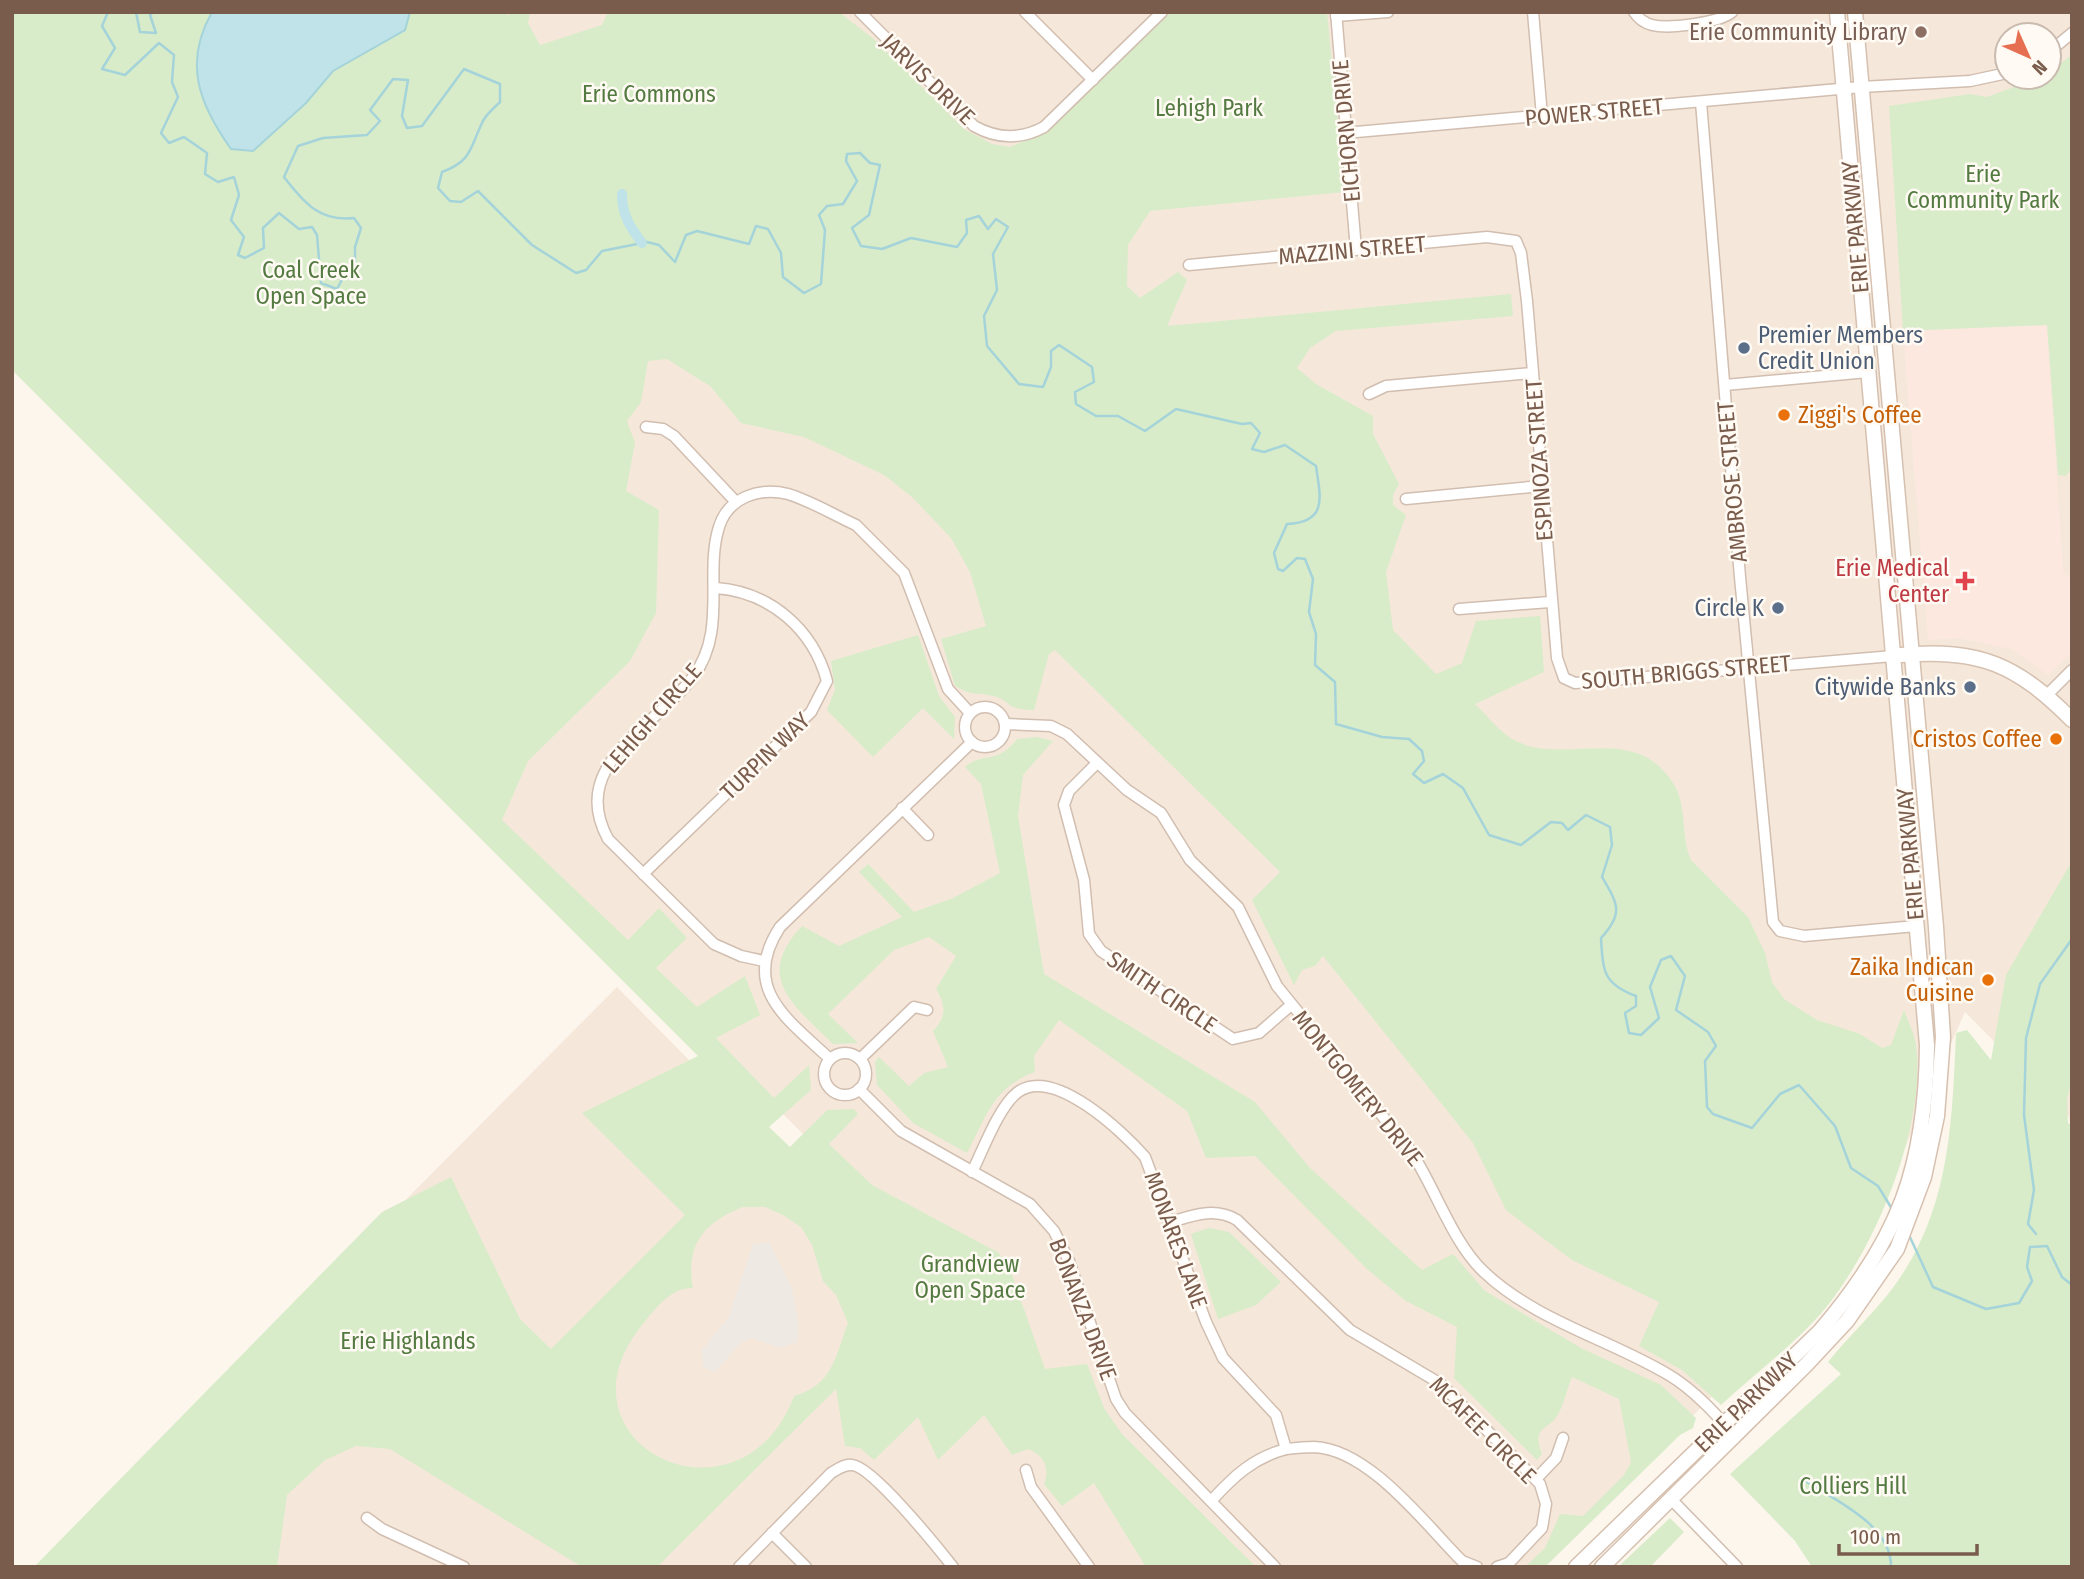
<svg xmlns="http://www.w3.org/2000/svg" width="2084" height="1579" viewBox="0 0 2084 1579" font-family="'Fira Sans Condensed',sans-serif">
	<rect width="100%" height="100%" fill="#fdf6ec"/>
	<g fill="#f5e8da" fill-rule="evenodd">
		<path d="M447 12H2072V1135L2069 1117 1965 1012 1860 1249 1541 1567H1238L370 703ZM2007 35H2049V77H2007Z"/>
		<path d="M617 987 1189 1567H41Z"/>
	</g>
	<path fill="#fde8e0" d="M2047 324 2063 572 2072 581V652L2048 675 2012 649 1958 638 1928 640 1903 331Z"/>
	<path fill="#efe9e4" d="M769 1242 792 1289 799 1327 797 1342 780 1348 751 1338 742 1342 715 1372 710 1371 703 1365 702 1350 728 1318 753 1244Z"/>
	<g fill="#d8ecc9" fill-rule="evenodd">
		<path d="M12 12H495L509 15 511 12H530L528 23 540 45 602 25 608 12H839L875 40 964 129 992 144 1010 147 1045 133 1170 12H1327L1345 192 1150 211 1128 245 1127 286 1140 298 1178 272 1187 280 1167 326 1511 294 1513 316 1336 331 1310 348 1297 368 1316 384 1373 416V434L1399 484 1393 495V505L1406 515 1386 572 1393 630 1436 674 1462 663 1476 621 1540 616 1544 672 1475 704C1487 715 1500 733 1514 740 1564 767 1634 721 1673 783 1688 806 1680 835 1691 860L1748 917 1765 953 1772 982 1784 999 1817 1020 1860 1034 1882 1048 1891 1045 1904 1010C1908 1022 1915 1034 1916 1046 1927 1128 1871 1260 1816 1319 1787 1350 1752 1376 1721 1405L1682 1370 1639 1346 1659 1302 1572 1260 1506 1210 1473 1143 1323 956 1315 966 1302 970 1294 985 1252 900 1280 872 1055 650 1049 654 1034 710C1005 710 1011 700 993 696 974 691 977 698 955 686L941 639 986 626 970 572 951 538 912 497 884 475 804 437 741 423 710 386 667 359 648 361 641 402 627 421 635 443 626 491 659 510 656 613 630 661 528 761 502 820 628 940 659 908 687 938 656 968 697 1007 745 976 760 1015 716 1038 774 1098 809 1065 811 1090 769 1127 790 1147 827 1110 854 1109 858 1114 829 1144 872 1185 999 1253 1010 1269 1045 1369 1087 1364 1104 1408 1122 1434 1256 1567H1146L1094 1483 1062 1506 1044 1484C1050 1468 1044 1455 1028 1449L1012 1455 984 1415 938 1460 918 1417 874 1460 860 1448 845 1446 836 1389 657 1567H582L390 1449 356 1446 325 1460 287 1495 277 1567H34L382 1212 451 1177 520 1319 551 1349 685 1215 582 1113 698 1056 12 370ZM743 1207H765L783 1215 801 1227 812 1245 823 1281 836 1295 848 1323C835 1357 833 1385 794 1396 740 1539 545 1443 643 1324 655 1309 671 1287 693 1288 685 1245 704 1222 743 1207Z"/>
		<path d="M2072 55V467L2066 476 2058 475 2047 325 1903 331 1889 106 1970 94 1987 97 2041 77H2049V72Z"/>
		<path d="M918 635 939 696 955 717 954 739 923 708 873 757 827 710 835 690 831 661Z"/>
		<path d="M1037 737 1053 741 1023 775 1018 816 1044 974 1255 1102 1310 1168 1422 1270 1453 1254 1485 1291 1581 1348 1661 1385 1696 1418 1693 1428 1680 1435 1545 1567H1525L1545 1548 1560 1514 1583 1516 1624 1475 1631 1462 1619 1399 1572 1377C1567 1389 1564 1405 1557 1416 1548 1431 1531 1426 1542 1454L1537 1460 1454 1378 1457 1327 1406 1301 1368 1270 1255 1156 1206 1158 1187 1111 1059 1020 1034 1056 1035 1072C993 1087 986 1117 967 1153L913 1123 877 1085 875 1062 879 1057 909 1086 924 1073 948 1067 933 1031C947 1016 946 1006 936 989L956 956 929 937 894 950 828 1014 858 1043 833 1044C794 1005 753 978 802 926L839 946 902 917 859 872 868 864 914 912 953 898 1000 873 981 784 965 767C983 751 996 766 1017 739Z"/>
		<path d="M2072 861V1079L2067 1099 2068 1123 2072 1125V1567H1812L1795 1541 1730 1474 1841 1374 1828 1362C1848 1337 1873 1314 1892 1289 1950 1212 1952 1124 1956 1033L1967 1030 1991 1060 2006 975Z"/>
		<path d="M1209 1228 1229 1232 1281 1282 1256 1305 1218 1319 1191 1234Z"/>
		<path d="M1670 1518 1684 1532 1650 1567H1618Z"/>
	</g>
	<path fill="#bfe3e8" stroke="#a5d3da" stroke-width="2" d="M212 12H410L405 30 333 71 306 103 253 151 231 149C199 104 183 63 212 12Z"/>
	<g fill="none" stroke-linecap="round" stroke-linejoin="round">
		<g stroke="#a5d3da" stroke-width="2.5">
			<path d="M108 12 102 26 115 48 102 69 125 75 159 43 174 55 172 82 178 97 161 133 169 143 184 137 207 153 205 174 218 182 234 177 239 195 231 220 244 237 238 255 245 258 264 248 263 228 279 213 299 229 312 227 317 235 321 283 337 289 345 274 355 271V247L361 228 354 218C320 222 304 203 284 177L298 146 323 138 367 135 380 121 370 110 393 79 408 80 402 116 407 128 422 126 464 69 500 84V102C494 108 485 115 482 123 470 148 472 161 442 172L438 188 450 201 461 202 478 191 532 245 576 273 586 270 602 251 647 242 659 245 675 262 686 235 697 231 749 244 756 226 768 229 781 253 783 277 804 293 821 284 825 230 819 215 827 206 843 204 857 181 846 161 847 154 860 153 870 163 880 165 869 215 852 228 861 246 882 249 911 238 957 247 967 233 966 220 979 216 988 229 996 219 1008 227 993 254 997 290 984 316 987 346 1019 384 1043 387 1051 367V351L1059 345 1092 367 1094 382 1075 392 1076 404 1096 416H1118L1145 431 1176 409 1242 424 1251 423 1260 433 1252 449 1264 452 1285 445 1316 466C1320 496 1329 522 1287 524L1274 553 1278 569 1283 571 1297 558 1305 559 1313 579 1309 612 1316 634 1315 665 1335 682 1336 724 1382 737 1409 739 1422 751 1424 761 1413 774 1424 783 1443 774 1463 788 1489 835 1521 845 1551 822 1562 823 1568 830 1586 815 1610 827 1612 845 1602 877C1618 904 1624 913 1601 938 1603 971 1603 984 1636 996V1006L1625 1013 1629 1033 1641 1035 1659 1018 1650 987 1661 960 1671 956 1685 976 1676 1010 1708 1032 1716 1046 1705 1061 1707 1107 1713 1114 1752 1128 1780 1094 1799 1085 1835 1126 1851 1168 1878 1186 1892 1209"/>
			<path d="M136 12 140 32 156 33 150 15 153 12"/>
			<path d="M2036 1234 2028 1224 2034 1190 2024 1115 2026 1038 2040 984 2072 939"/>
			<path d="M1909 1235 1933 1287 1986 1309 2019 1303 2032 1281 2027 1267 2030 1247 2047 1246 2062 1277 2072 1285"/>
			<path d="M1807 1482C1837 1501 1892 1526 1891 1567"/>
		</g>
		<path stroke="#bfe3e8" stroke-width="10" d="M622 194C622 215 630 227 642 243"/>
		<defs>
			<g id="street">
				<path d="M860 12 974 126C997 139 1020 140 1044 127L1162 12"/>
				<path d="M1025 12 1093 80"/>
				<path d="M1336 12 1356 250"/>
				<path d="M1533 12 1542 116"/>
				<path d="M1634 12C1638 18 1644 23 1652 25 1669 29 1719 23 1732 12"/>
				<path d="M1336 16 1388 12"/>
				<path d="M2049 52 2072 33"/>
				<path d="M1701 102 1740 577 1773 922 1780 931 1804 936 1916 926"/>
				<path d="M1345 133 1861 87 1970 81 2007 73"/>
				<path d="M1189 265 1487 237 1516 241 1521 253 1527 301 1557 658 1564 678 1575 683 1893 656"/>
				<path d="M1725 385 1868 372"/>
				<path d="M1369 394 1386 386 1532 373"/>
				<path d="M646 427 663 429 674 436 736 502"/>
				<path d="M1406 499 1541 486"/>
				<path d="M1459 609 1550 602"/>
				<path d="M2047 695 2072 670"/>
				<circle cx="985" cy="727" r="20"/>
				<path d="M1005 724 1051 726 1067 734 1127 790 1161 813 1190 860 1238 907 1277 986 1410 1150C1435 1187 1452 1242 1484 1272 1536 1321 1609 1339 1669 1375 1694 1390 1716 1414 1735 1436"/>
				<path d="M1097 763 1069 791 1064 805 1084 880 1089 934 1101 951 1233 1039 1259 1033 1291 1005"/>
				<path d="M902 808 928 835"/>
				<path d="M643 874 811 712 827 681C813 629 770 592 716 588"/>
				<path d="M764 961 741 956 714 944 608 839C567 764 655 728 693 677 728 630 704 574 719 527 728 497 760 487 788 494 811 501 834 515 856 525L904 573 948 689 970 713"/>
				<circle cx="845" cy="1074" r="21"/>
				<path d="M830 1059C787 1019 740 988 780 927L972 742"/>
				<path d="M860 1059 914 1007 927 1010"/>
				<path d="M859 1089 901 1131 1030 1204 1054 1231 1069 1261 1116 1399 1125 1413 1275 1567"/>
				<path d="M972 1172C983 1150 999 1106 1018 1092 1054 1066 1123 1132 1145 1157L1206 1322 1223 1358 1276 1415 1286 1449C1253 1458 1234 1476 1212 1500"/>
				<path d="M1171 1222C1194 1215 1215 1207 1237 1220L1350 1330 1441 1384 1540 1484 1546 1504 1542 1528 1509 1563 1497 1567"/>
				<path d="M1286 1449C1295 1448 1305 1447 1314 1447 1369 1449 1425 1524 1462 1561L1477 1567"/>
				<path d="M1026 1470 1031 1487 1089 1567"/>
				<path d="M1536 1479 1556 1458 1563 1438"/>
				<path d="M1671 1499 1737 1567"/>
				<path d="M367 1518 382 1529 464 1567"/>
				<path d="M772 1533 806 1567"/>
				<path d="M739 1567 831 1473C838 1469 844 1464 852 1465 872 1466 938 1548 953 1567"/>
			</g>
			<g id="secondary">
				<path d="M1901 655C1980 648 2017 665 2072 720"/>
				<path d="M1576 1567 1820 1331C1899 1239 1926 1166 1927 1045L1837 12"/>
				<path d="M1602 1567 1806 1365 1847 1321 1897 1249 1924 1177 1937 1116 1943 1037 1936 927 1855 12"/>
			</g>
		</defs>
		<use href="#street" stroke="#d1beb0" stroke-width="13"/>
		<use href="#secondary" stroke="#d6c0b0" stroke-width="17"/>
		<use href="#street" stroke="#fff" stroke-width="10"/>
		<use href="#secondary" stroke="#fff" stroke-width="14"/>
	</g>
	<circle fill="#8d6e63" stroke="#fffaf3" stroke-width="2.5" cx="1921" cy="32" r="7"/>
	<g fill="#5c6f8a" stroke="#fffaf3" stroke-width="2.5">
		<circle cx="1744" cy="348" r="7"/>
		<circle cx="1778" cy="608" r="7"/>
		<circle cx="1970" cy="687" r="7"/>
	</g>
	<g fill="#e8710a" stroke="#fffaf3" stroke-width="2.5">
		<circle cx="1784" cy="415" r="7"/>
		<circle cx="2056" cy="739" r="7"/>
		<circle cx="1988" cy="980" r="7"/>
	</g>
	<path fill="#e0444e" stroke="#fffaf3" stroke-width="2.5" d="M1961.5 570.5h7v7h7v7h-7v7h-7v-7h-7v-7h7z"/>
	<g text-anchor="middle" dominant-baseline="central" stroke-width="5" stroke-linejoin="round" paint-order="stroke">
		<g font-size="23" fill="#785e54" stroke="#fffaf3" text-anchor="end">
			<text x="1907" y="32">Erie Community Library</text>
		</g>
		<g font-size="23" fill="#7a5c4d" stroke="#fffaf3">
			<text transform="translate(928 79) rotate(44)">JARVIS DRIVE</text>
			<text transform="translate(1594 112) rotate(-5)">POWER STREET</text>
			<text transform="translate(1346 131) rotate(-95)">EICHORN DRIVE</text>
			<text transform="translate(1855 227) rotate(-95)">ERIE PARKWAY</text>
			<text transform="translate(1352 250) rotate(-5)">MAZZINI STREET</text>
			<text transform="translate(1539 460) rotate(-94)">ESPINOZA STREET</text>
			<text transform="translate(1732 482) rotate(-95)">AMBROSE STREET</text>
			<text transform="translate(1686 672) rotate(-5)">SOUTH BRIGGS STREET</text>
			<text transform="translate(652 718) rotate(-49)">LEHIGH CIRCLE</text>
			<text transform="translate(765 756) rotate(-44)">TURPIN WAY</text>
			<text transform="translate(1910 854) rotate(-95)">ERIE PARKWAY</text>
			<text transform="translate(1162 992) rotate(34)">SMITH CIRCLE</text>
			<text transform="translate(1358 1088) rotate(51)">MONTGOMERY DRIVE</text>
			<text transform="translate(1176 1240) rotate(70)">MONARES LANE</text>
			<text transform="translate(1083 1309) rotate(69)">BONANZA DRIVE</text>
			<text transform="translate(1746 1402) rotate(-44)">ERIE PARKWAY</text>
			<text transform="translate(1483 1430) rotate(45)">MCAFEE CIRCLE</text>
		</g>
		<g font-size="23" fill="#537a41" stroke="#fffaf3">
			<text x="649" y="94">Erie Commons</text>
			<text x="1209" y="108">Lehigh Park</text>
			<text x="1983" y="174">Erie<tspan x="1983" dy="26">Community Park</tspan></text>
			<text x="311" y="270">Coal Creek<tspan x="311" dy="26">Open Space</tspan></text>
			<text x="970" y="1264">Grandview<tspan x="970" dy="26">Open Space</tspan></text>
			<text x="408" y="1341">Erie Highlands</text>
			<text x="1853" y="1486">Colliers Hill</text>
		</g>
		<g font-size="23" fill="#4e5e75" stroke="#fffaf3" text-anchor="end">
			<text x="1758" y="335" text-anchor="start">Premier Members<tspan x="1758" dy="26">Credit Union</tspan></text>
			<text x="1764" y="608">Circle K</text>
			<text x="1956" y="687">Citywide Banks</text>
		</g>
		<g font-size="23" fill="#c56008" stroke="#fffaf3" text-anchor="end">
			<text x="1798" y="415" text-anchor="start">Ziggi's Coffee</text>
			<text x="2042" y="739">Cristos Coffee</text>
			<text x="1974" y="967">Zaika Indican<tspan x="1974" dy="26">Cuisine</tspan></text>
		</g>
		<g font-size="23" fill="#be3a42" stroke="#fffaf3" text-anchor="end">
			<text x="1949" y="568">Erie Medical<tspan x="1949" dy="26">Center</tspan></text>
		</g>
	</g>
	<rect width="2084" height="1579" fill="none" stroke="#7a5c4d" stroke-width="28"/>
	<g transform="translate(2028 56) rotate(135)"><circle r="33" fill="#fffaf3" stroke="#cabbb1" stroke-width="2"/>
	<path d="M0-5L12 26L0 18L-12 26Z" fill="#e76f51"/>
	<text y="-10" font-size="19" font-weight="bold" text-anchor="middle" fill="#7a5c4d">N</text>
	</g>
	<path d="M1839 1544v10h138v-10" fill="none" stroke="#7a5c4d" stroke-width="3.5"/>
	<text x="1850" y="1544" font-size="21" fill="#7a5c4d" stroke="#fffaf3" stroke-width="5" paint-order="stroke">100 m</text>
</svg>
